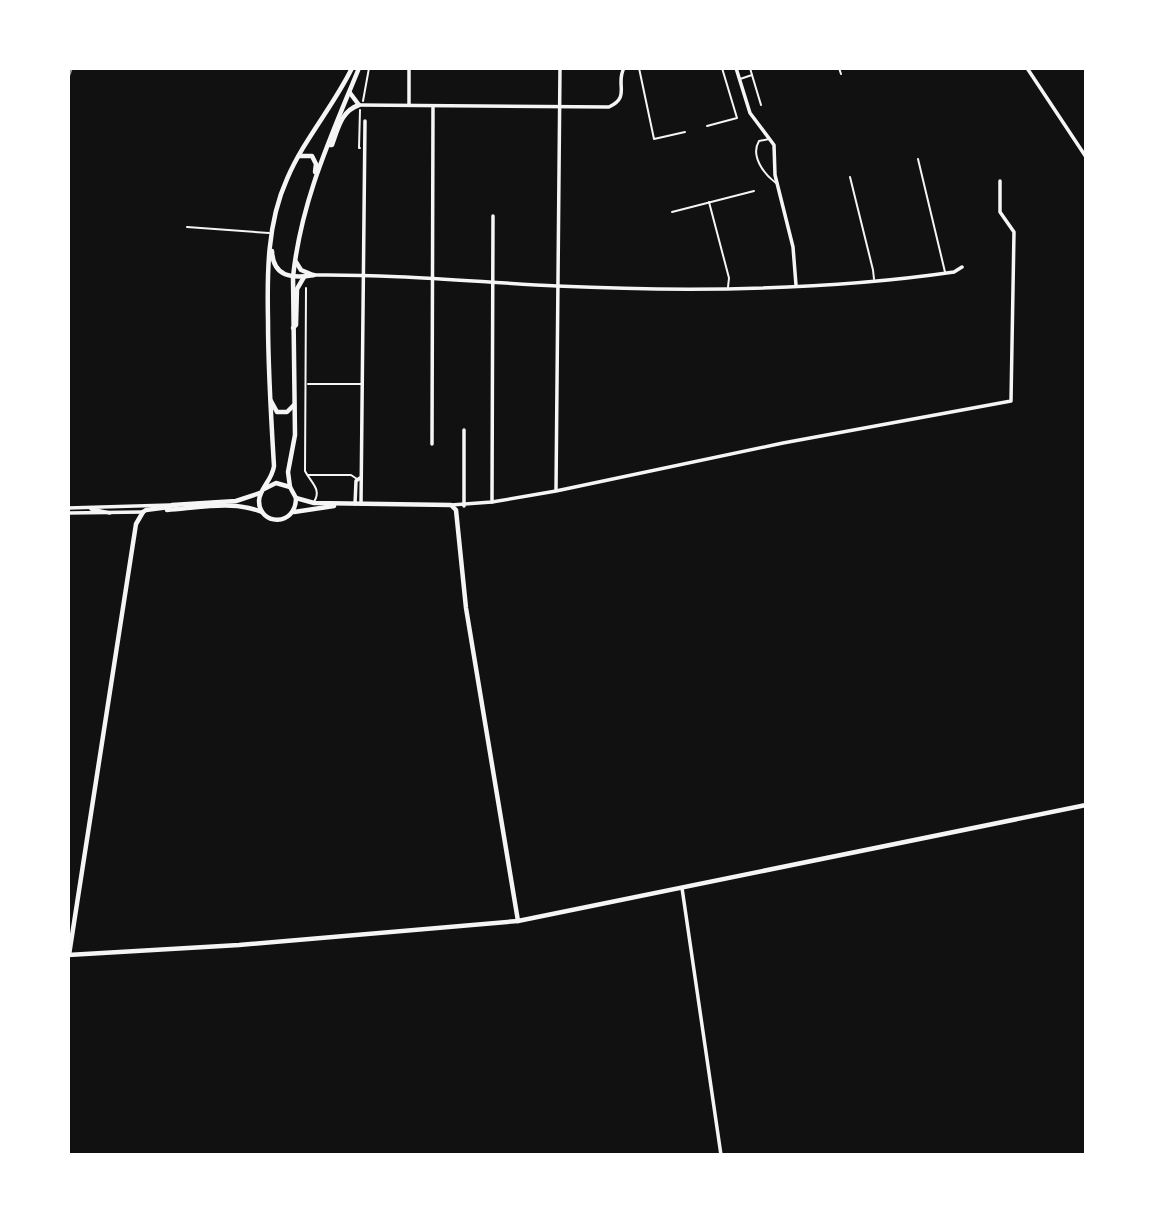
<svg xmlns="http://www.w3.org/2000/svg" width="1154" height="1223" viewBox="0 0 1154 1223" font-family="Ubuntu,sans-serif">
	<rect width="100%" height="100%" fill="#111"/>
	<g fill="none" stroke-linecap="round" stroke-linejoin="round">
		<g stroke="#f5f5f5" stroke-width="2">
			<path d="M363 101 369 68"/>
			<path d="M360 110 359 148H360"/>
		</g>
		<g stroke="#f5f5f5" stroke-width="2">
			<path d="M639 68 654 139 685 132"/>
			<path d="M839 68 841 74"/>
			<path d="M752 75 761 105"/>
			<path d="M740 79 752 75 750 68"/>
			<path d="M707 126 737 118 722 68"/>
			<path d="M769 139 759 141C750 156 764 174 776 183"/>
			<path d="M918 159 945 272"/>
			<path d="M850 177 873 270 874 279"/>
			<path d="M709 202 729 278 728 287"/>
			<path d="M672 212 754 191"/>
			<path d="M187 227 269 233"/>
			<path d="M306 288 305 471C311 483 322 489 314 502"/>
			<path d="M308 384H361"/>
			<path d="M308 475H351L357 479"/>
		</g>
		<g stroke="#f5f5f5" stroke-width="3.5">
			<path d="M409 68V105"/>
			<path d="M736 68 750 113 774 145 775 175 793 247 796 285"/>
			<path d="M1027 68 1086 157"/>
			<path d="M359 105 609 107C631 97 615 84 624 68"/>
			<path d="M314 275C395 274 476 282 557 286 688 292 823 291 954 272L962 267"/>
			<path d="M432 444 433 106"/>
			<path d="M556 490 560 68"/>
			<path d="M492 502 493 216"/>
			<path d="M355 504 356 481 360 478"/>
			<path d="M361 504 365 121"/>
			<path d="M451 505 492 502 556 491 783 443 1011 401 1014 232 1000 212V181"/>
			<path d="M464 506V430"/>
			<path d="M68 508 170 505"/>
			<path d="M91 509 110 513"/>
			<path d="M68 513 143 512"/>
			<path d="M682 888 721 1155"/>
		</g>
		<g stroke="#f5f5f5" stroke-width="4.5">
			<path d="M330 145H332C338 129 341 111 359 105L350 93"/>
			<path d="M299 156H312L316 164 315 172"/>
			<path d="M272 251C273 277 292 279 314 275"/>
			<path d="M296 262 301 270 313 275"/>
			<path d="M293 328 296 325 297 289 304 277"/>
			<path d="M271 401 277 412H287L294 405"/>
			<path d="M290 487 288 472 295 435 293 277C301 201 330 139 359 68"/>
			<path d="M264 489 276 483 290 487 296 498C296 527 259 526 259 501 259 489 272 481 274 466 271 417 268 369 268 321 267 274 267 223 287 179 304 139 333 107 352 68"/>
			<path d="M296 498 314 503 451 505 456 510 466 608 518 921"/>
			<path d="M167 510C197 508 233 500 262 512"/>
			<path d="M143 512 146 510 169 507 172 505 236 501 260 493"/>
			<path d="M294 512 334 506"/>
			<path d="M68 955 239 945 518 921 1086 805"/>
			<path d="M69 955 136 524 143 512"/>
		</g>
		<path stroke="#9a9a9a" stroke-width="2" d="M68 79 72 68"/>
	</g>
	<rect width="1154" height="1223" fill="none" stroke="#ffffff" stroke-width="140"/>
</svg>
